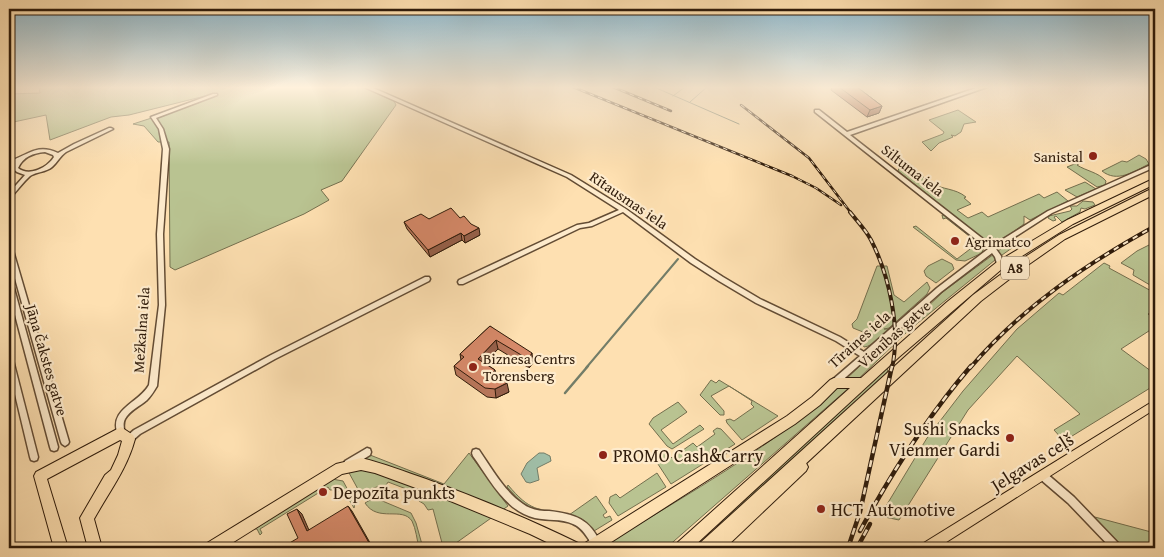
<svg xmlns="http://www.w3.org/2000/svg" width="1164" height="557" viewBox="0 0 1164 557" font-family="'Gentium Book Plus',serif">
	<rect width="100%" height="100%" fill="#fee0b1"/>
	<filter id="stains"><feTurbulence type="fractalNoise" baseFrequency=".004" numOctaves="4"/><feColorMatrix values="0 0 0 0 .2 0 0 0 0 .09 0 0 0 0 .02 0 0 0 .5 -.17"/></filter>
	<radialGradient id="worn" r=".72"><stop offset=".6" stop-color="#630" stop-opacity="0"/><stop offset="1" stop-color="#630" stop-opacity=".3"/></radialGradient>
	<g fill="#b9c391" stroke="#746f4e">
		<path d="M39 87H362L394 101 396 105 342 181 321 190 329 200 304 214 175 270 170 267 169 142H158L144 126 133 124 201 102 213 94 129 115 111 117 50 140 46 115 9 123V94L40 93Z"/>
		<path d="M958 110 976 122 964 124 961 132 955 136 951 135 953 137 939 143 931 151 922 142 943 134 944 132 929 120Z"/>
		<path d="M1139 155 1146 159 1149 164C1133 172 1117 183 1102 171L1122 161 1127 162Z"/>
		<path d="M1070 158 1080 163 1077 165C1086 171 1098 172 1106 181L1105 185 1097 187 1067 167 1077 163Z"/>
		<path d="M910 164C917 170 924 179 931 183 943 190 955 188 966 197L964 198 971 204 957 210 968 218 982 212 988 217 1039 194 1044 198 1057 192 1068 201 1030 220 1024 216V224C1011 233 997 247 982 238L898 171 899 168Z"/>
		<path d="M1085 182 1096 189 1077 197 1065 190Z"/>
		<path d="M1083 201 1093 202 1095 205 1085 209 1081 208 1080 212 1062 222 1056 216 1054 217 1056 220 1053 221 1048 218 1049 216 1070 211 1072 209 1070 206H1077Z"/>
		<path d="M942 215H946L981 243 984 247 982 253 965 261 956 260 913 227 916 226 957 259 978 243 946 218 943 219Z"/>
		<path d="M1013 240 1019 243 995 260 908 331 851 386 666 548H600C666 507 736 468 797 421 832 394 862 364 893 334L901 332 944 291Z"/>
		<path d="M1155 242V241V288L1133 275 1134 270 1121 263 1137 251Z"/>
		<path d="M942 259 952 264 954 269 936 283 926 276 924 271 928 266Z"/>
		<path d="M1104 263 1110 266 1109 268 1155 293V309L1148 314 1155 321V327L1121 349 1155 374V385L1064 441 1054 430 1080 414 1017 356 968 410 899 520 880 516 927 438 963 391 1017 329 1059 293 1063 295Z"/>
		<path d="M877 266H887L894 295 904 302 927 282 930 288 927 294 889 328 884 329H889C882 335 874 346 864 347L859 337 863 332 853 328 852 324 857 319Z"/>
		<path d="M888 366 887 374 716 531 719 522Z"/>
		<path d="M711 380 716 383 719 380 778 416 742 440 727 423 726 420 730 419 734 421 754 407 751 404 752 401 729 386 711 396 724 411V415H720L700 395Z"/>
		<path d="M678 402 687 412 661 430 673 444 700 425 704 429 672 449 667 446 649 424 653 418Z"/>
		<path d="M717 428 721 429 735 444 671 484 654 458 665 451 672 458 693 443 697 447 715 434 713 431Z"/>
		<path d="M469 453 508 506 449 548H437L436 545 442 543 433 509 428 510 424 504 419 501 422 495 388 482 385 487C374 484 370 493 360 493L348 471V469L370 455 444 484Z"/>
		<path d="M657 473 666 487 618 516 609 503 610 497 616 494 620 498Z"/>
		<path d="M332 479 343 481 355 503 354 508C349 499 342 488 330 490L328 487 260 529 262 533 260 535 257 529H255L256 526Z"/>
		<path d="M508 485C530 511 536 509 569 515L596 496 607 512 603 515 605 518 610 516 612 520 594 531 585 521 579 518 530 508 524 505 507 487Z"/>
		<path d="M370 500H380L411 513 416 523 423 548H419C417 540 416 529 412 521 402 506 378 523 365 503Z"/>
		<path d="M1091 516 1155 533V548H1123Z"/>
	</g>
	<path fill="#a0bea7" stroke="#737d68" d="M539 453H544L550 456 551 461 537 468 539 480 530 483 526 482 521 474 527 463Z"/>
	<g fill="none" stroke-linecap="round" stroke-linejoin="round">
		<g stroke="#737d68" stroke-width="1">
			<path d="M654 87 739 124"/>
			<path d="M673 96 685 87"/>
			<path d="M690 102 707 87"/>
		</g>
		<path stroke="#737d68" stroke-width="2" d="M586 368 678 259"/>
		<path stroke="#737d68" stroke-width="2.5" d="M565 393 588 366"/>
		<defs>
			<g id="minor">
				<path d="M364 87H371L571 175 626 209 695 259 723 277 760 299 840 337 864 352 937 288 988 249 815 112V110H819L847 132 979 87H987L850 135 992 246 1048 211 1153 164 1155 163V167L1052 213 996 249 1001 256 1003 265 1002 267H998L995 257 992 253 941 292 837 385 834 386 831 385 830 383 831 381 860 356 836 341 756 303 719 281 691 263 623 212 592 226 580 228 463 284H459L458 282 459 280 577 225 589 223 619 210 567 177Z"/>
				<path d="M213 94H217V95L156 118 163 129 169 149 163 234 165 305 157 386C154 391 151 396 147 400 140 406 129 411 125 419 122 425 125 430 124 435L121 436 118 435C108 409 138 404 149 385L159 305 157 234 163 149 159 129 151 117Z"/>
				<path d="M109 128H111L113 129 66 152C60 156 57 163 52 167 46 172 36 172 30 176 23 182 17 191 11 197L9 198V193L25 175 17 172 12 168 14 163 9 165V161C28 156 36 143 58 153L74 144ZM45 152 53 155 54 157C47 168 29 177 18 168 23 157 33 153 45 152Z"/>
				<path d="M9 245 12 247 69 442 68 444 65 446 62 444 61 442 9 257Z"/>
				<path d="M425 277H429L430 279 429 281 275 359 140 434 132 441 129 443 126 441 125 439 126 437 134 430 271 355Z"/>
				<path d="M9 279H11L12 281 58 447 57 450 54 451 51 450 50 447 9 292Z"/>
				<path d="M9 353 11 354 12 356 38 457 37 460 34 461 31 460 30 457 9 369Z"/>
				<path d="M367 448 370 449 371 452 370 455 351 467 348 468 345 467 344 464 345 461Z"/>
				<path d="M476 449 479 450C492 469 504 491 523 504 531 510 540 511 549 511 575 514 590 519 601 544L600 547 597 548C588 543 586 529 573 524 561 518 547 521 535 518 505 511 489 478 473 456L472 453 473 450Z"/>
				<path d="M1043 472 1046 473 1074 497 1120 545 1121 548H1111L1068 503 1040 479 1039 476 1040 473Z"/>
			</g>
			<g id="major">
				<path d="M1155 400V409L937 548H920L922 544Z"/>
				<path d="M802 462 806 463 808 467 806 471 725 548H711L713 544 798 463Z"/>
			</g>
			<g id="highway">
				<path d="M1155 178V184L1073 224 1003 268 899 357 692 548H675L677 543 850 388H837L820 405 795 424 602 548H583L585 543 787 416 812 397 830 380 834 378H861L947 302 997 262 1067 220Z"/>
				<path d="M1155 187V194L1065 239 1025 267 981 301 715 548H698L700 543 973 295 1019 261 1059 235Z"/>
				<path d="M121 427 133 435 135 439C127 469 109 492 94 519L102 548H88L80 518 105 475 111 470 118 455 122 441 120 440 47 479 68 548H54L34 476 36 472Z"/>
				<path d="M361 458C383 463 405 472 426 479 478 498 529 519 578 543L580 548H559L530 534 443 498 375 473 361 470 342 474 224 548H205L207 543 336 464Z"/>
			</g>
		</defs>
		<use href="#minor" stroke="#634c34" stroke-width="3"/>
		<use href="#major" stroke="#2f1b0a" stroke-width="2"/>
		<use href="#highway" stroke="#2f1b0a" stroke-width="2"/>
		<use href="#minor" fill="#feebcc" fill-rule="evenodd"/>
		<use href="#major" fill="#fee0b1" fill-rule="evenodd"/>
		<use href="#highway" fill="#fee0b1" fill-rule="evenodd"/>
		<defs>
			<g id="rail-far2">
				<path d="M573 87 792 176 816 188 841 205"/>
				<path d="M613 87 671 111"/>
				<path d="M741 105 809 158 851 213"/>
			</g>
			<g id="rail-far1">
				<path d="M850 212C857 221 866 230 871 240 889 275 901 328 892 368"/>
				<path d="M970 368C1022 307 1086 264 1155 226"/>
			</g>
			<g id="rail">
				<path d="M860 531C892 472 927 417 971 366"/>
				<path d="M848 548 860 512 892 366"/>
				<path d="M857 548 870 524"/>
			</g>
		</defs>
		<use href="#rail-far2" stroke="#2f1b0a" stroke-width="2.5"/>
		<use href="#rail-far1" stroke="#2f1b0a" stroke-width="4"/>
		<use href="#rail" stroke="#2f1b0a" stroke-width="4.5"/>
		<use href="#rail-far2" stroke="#feebcc" stroke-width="1" stroke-dasharray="4.5" stroke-linecap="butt"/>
		<use href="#rail-far1" stroke="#feebcc" stroke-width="2" stroke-dasharray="5.5" stroke-linecap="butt"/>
		<use href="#rail" stroke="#feebcc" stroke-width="2.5" stroke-dasharray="7" stroke-linecap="butt"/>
	</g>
	<g fill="#b8765a" stroke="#2f1b0a">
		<path d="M832 87H857L882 106 879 113 867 117 831 90Z"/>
		<path d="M460 218 480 235 465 243 462 240 430 257 407 229 404 222 429 219Z"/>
		<path d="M490 326 533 363 529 368 498 349 484 363 495 370 496 375 509 392 496 398 487 397 456 375 454 366 461 360 460 354Z"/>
	</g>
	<g fill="#96604a" stroke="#2f1b0a">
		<path d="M882 106 879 113 867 117 870 110Z"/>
		<path d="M479 228 480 235 465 243 464 236Z"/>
		<path d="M461 233 462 240 430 257 428 250Z"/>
		<path d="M496 340 498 349 480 368 478 359Z"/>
		<path d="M532 353 533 363 529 368 528 359Z"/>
		<path d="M507 383 509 392 496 398 495 389Z"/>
		<path d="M348 506 352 511 373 548H372Z"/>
		<path d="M297 509 302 514 312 537 307 531Z"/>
	</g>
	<g fill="#d68969" stroke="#2f1b0a">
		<path d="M839 87H857L882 106 870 110Z"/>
		<path d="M451 208 460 218 464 216 471 224 479 228 464 236 461 233 428 250 404 222 421 214 429 219Z"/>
		<path d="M490 326 532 353 528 359 496 340 478 359 495 370 493 373 507 383 495 389 485 388 454 366 464 357 460 354Z"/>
		<path d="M348 506 372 548H281L298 538 287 514 297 509 307 531Z"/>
	</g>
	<linearGradient id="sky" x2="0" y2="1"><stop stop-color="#8bb8ce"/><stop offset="0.53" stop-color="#fff1dc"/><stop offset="1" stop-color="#fff1dc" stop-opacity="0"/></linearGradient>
	<rect width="1164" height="165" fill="url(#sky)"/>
	<g fill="#8f2418" stroke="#feebcc" stroke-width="2">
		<circle cx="1093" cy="156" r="5"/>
		<circle cx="955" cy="241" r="5"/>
		<circle cx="473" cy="367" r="5"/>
		<circle cx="1010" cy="438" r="5"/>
		<circle cx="603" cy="455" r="5"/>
		<circle cx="323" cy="492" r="5"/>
		<circle cx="821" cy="509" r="5"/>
	</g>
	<g text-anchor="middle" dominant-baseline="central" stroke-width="4.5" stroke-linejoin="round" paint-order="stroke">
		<rect fill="#feebcc" stroke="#6d5944" stroke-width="1" x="1001" y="256.5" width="28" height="23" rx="4"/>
		<g font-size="14" font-weight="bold" fill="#2f1b0a">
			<text x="1015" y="268">A8</text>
		</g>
		<g font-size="15" fill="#2f1b0a" stroke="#feebcc" text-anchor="start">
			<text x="1083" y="156" text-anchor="end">Sanistal</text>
			<text x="965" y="241">Agrimatco</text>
			<text x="483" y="358">Biznesa Centrs<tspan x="483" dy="17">Torensberg</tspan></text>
		</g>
		<g font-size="15" fill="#2f1b0a" stroke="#feebcc">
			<text transform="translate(913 170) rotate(38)">Siltuma iela</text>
			<text transform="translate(629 200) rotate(34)">Rītausmas iela</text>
			<text transform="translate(141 330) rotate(-86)">Mežkalna iela</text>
			<text transform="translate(894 334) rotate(-42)">Vienības gatve</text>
			<text transform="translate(859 339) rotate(-42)">Tīraines iela</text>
			<text transform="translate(47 360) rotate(74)">Jāņa Čakstes gatve</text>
		</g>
		<g font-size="18" fill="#2f1b0a" stroke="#feebcc" text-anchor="start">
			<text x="1000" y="428" text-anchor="end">Sushi Snacks<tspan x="1000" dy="21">Vienmer Gardi</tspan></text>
			<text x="613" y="455">PROMO Cash&amp;Carry</text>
			<text x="333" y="492">Depozīta punkts</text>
			<text x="831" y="509">HCT Automotive</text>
		</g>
		<g font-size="18" fill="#2f1b0a" stroke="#feebcc">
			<text transform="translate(1032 462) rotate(-32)">Jelgavas ceļš</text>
		</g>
	</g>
	<rect width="1164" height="557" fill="none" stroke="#fee0b1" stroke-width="30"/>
	<rect x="10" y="10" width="1144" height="537" fill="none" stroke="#2f1b0a" stroke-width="2.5"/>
	<rect x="15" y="15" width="1134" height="527" fill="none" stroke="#2f1b0a"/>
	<rect width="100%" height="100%" filter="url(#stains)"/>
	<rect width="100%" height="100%" fill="url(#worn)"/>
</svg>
